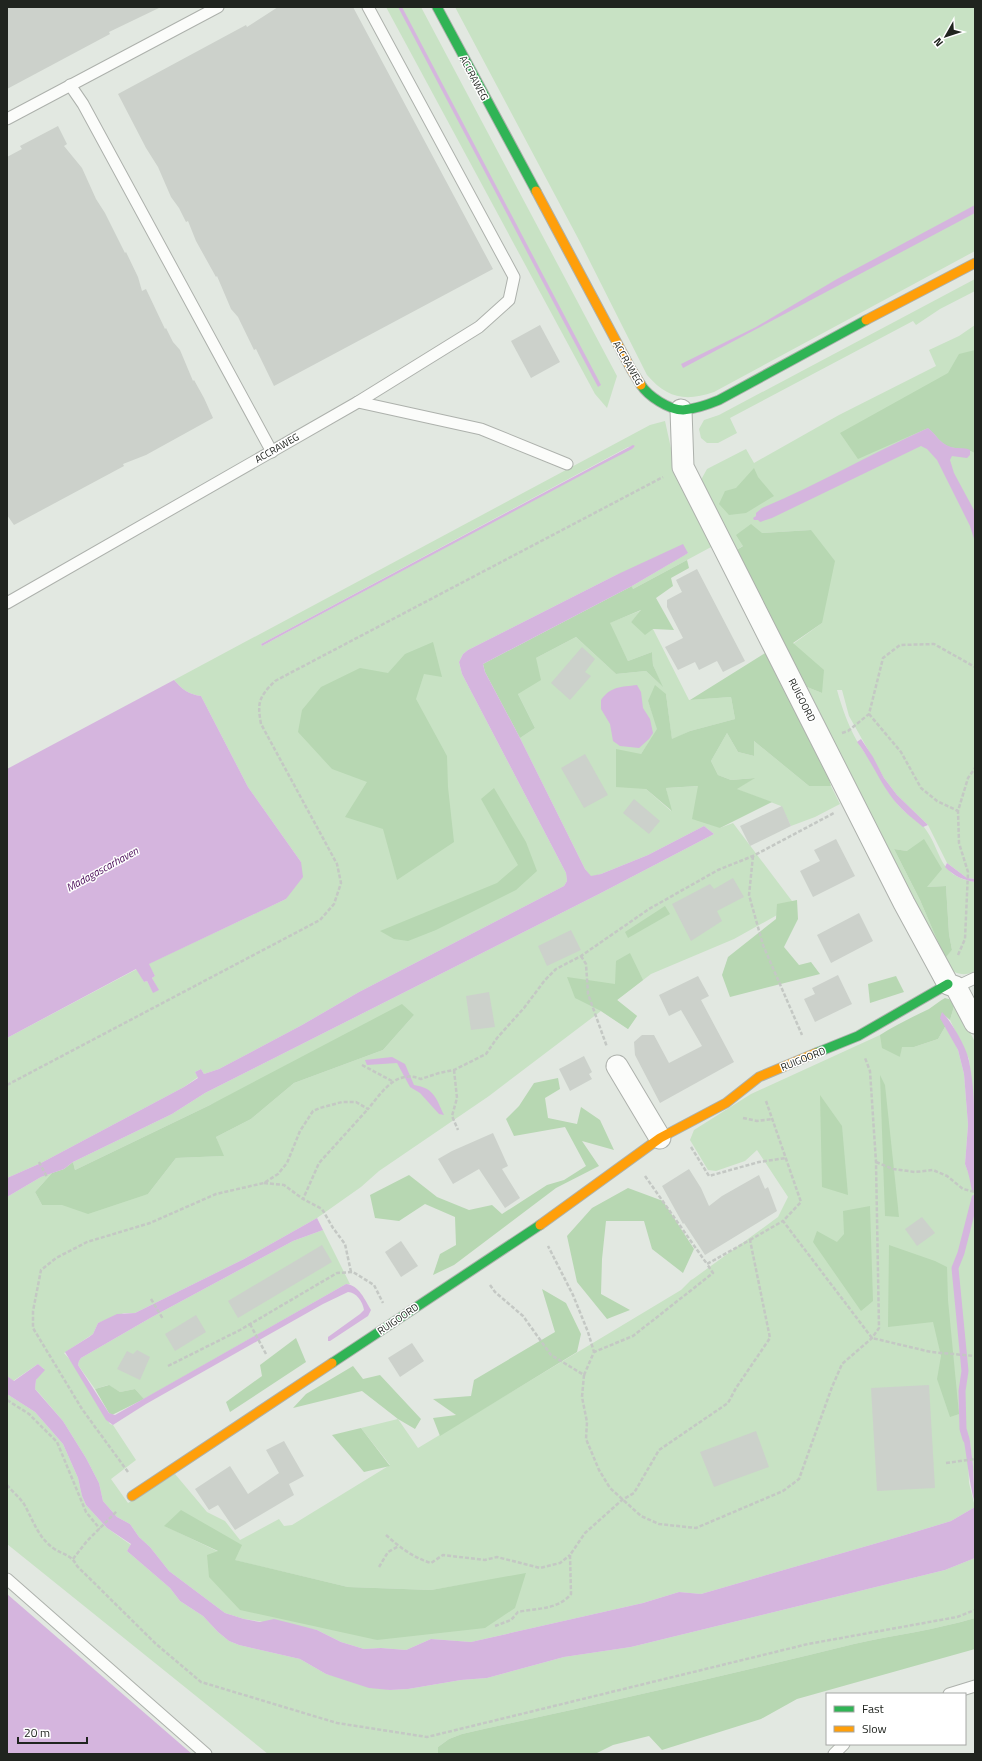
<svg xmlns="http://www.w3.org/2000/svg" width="982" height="1761" viewBox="0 0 982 1761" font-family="'Titillium Web',sans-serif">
	<rect width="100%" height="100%" fill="#e2e8e1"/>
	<g fill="#c8e2c4" fill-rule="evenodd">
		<path d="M386 7H421L617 376 607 408 595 394Z"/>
		<path d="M455 7H975V251L714 392C685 402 667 398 647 375L580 242Z"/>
		<path d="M975 279V291L940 309 916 325 913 321 730 418 737 433 718 443H707L701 438 699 429 704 420 719 415Z"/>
		<path d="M975 325V879L967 878 947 863 928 825 897 795 884 778 849 716 842 690H837C842 708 848 725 857 741 861 749 868 756 872 764 881 779 888 794 900 807 907 815 917 819 924 827 943 852 937 876 975 882V971C965 976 959 975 949 969L807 687 822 693 793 644 822 623 811 530 762 533 732 553 702 485V478L707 469 746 449 754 463 839 415 936 366 929 350 959 336ZM894 849 907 851 927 887 946 886 949 934 952 950 945 957 920 900Z"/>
		<path d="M665 421 674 462 713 546 633 589 632 586 688 553 616 575 468 650 463 654 459 662 462 674 566 873 567 881 564 886 359 992 302 1025 219 1069 204 1074 201 1069 195 1072 198 1077 184 1087 41 1163 7 1178V1038L137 969 144 982 147 981 153 992 158 990 152 978 155 976 148 964 286 899 301 862 248 787 201 696C188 694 183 690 174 680L650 425ZM635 446 284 634 262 646 261 644 628 447Z"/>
		<path d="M642 610 631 622 653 629 689 700 731 697 735 719 690 731 672 740 666 694 648 701 658 729 641 754 646 789 671 811 666 788 699 786 720 828 733 823 795 905 734 939 651 974 617 1000 637 1016 628 1029 601 1011 489 1096 379 1171 361 1187 317 1218 244 1259 135 1313H124L98 1323 93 1334 64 1353 72 1362 110 1424 113 1425 136 1460 111 1479 128 1503 175 1474 207 1512 225 1521 240 1540 279 1519 284 1526 292 1525 390 1465 361 1428 398 1419 418 1448 681 1290 691 1280 693 1279 778 1217 788 1197 757 1150 745 1161 716 1171 708 1170 690 1140 694 1130 751 1094 880 1035 900 1057 901 1047H914L938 1039 946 1025 958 1050 964 1074 968 1125 965 1164 970 1177 975 1170V1489L970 1441 968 1457 969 1483 975 1507 951 1521 905 1535 701 1594 679 1592 643 1603 471 1642 431 1639 406 1650 381 1648 364 1649 341 1642 317 1630 244 1619 225 1613 169 1571 150 1547 139 1537 130 1524 117 1517 103 1501 99 1483 86 1458 63 1421 39 1393 35 1389 36 1380 44 1369 38 1364 13 1381 7 1376V1197L41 1177 52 1173 35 1192 42 1205H62L148 1194 176 1158 223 1156 216 1137 251 1119 294 1083 383 1050 414 1015 210 1105 75 1170 73 1162 172 1114 205 1093 599 894 714 834 704 826 648 855 601 874 591 877 585 869 520 738 535 728 518 694 536 658 576 637 616 674 646 671 662 686 653 665 652 652 628 661 609 623ZM165 1526 241 1545 234 1560 348 1587 431 1590 526 1574 377 1640 219 1552Z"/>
		<path d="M727 733 738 752 754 756V741L809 786H831L840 804 815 817 791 826 781 806 736 789 754 778 731 780 718 775 711 761Z"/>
		<path d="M955 1003 975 1042V1163L973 1096 969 1059 950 1020Z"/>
		<path d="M323 1230 350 1284H346L144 1399 135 1389 120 1392 108 1385 95 1389 78 1365 79 1361 81 1358 152 1317 293 1241Z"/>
		<path d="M7 1394 35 1412 63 1444 78 1478 82 1496 86 1505 107 1528 131 1545 127 1551 170 1588 180 1601 203 1616 218 1632 229 1641 239 1645 300 1659 326 1674 390 1690 408 1689 461 1680 487 1678 564 1657 631 1647 945 1570 975 1558V1618C935 1630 894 1635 854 1644 724 1676 593 1705 462 1734L449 1739 438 1747V1754H268L7 1544Z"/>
	</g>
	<g fill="#b7d7b2">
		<path d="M975 350V453C965 447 960 450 950 447 940 444 936 434 928 428L858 459 840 433 948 373 959 354Z"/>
		<path d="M754 468 758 477 774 496 746 513 729 515 719 504 725 491 736 488Z"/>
		<path d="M751 524 762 533 811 530 835 561 822 623 793 643 824 670 822 693 807 687 751 589 732 553 743 546 736 535Z"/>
		<path d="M687 560 689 568 671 578 673 586 656 598 674 630 653 629 645 635 631 622 641 610 610 623 628 661 652 652 653 665 663 687 646 671 616 674 576 637 536 658 541 680 518 694 535 728 520 738 485 672 483 664 632 586 633 589Z"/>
		<path d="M433 642 442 677 424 674 416 699 447 756 448 787 454 842 397 880 383 829 345 817 367 782 332 769 298 732 302 710 321 687 360 668 388 673 405 654Z"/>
		<path d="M767 652 826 767 831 786H809L754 741V756L738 752 727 733 711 761 718 775 731 780 755 778 737 789 772 802 720 828 692 819 698 786 666 788 672 811 646 789 616 787V749L641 754 657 729 648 701 655 685 666 694 672 739 690 731 735 719 731 697 690 700Z"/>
		<path d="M494 788 526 842 537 871 516 890 436 930 408 941 394 939 380 931 497 883 518 865 481 799Z"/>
		<path d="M924 839 942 869 927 887 946 886 949 934 952 950 945 958 920 900 894 849 907 851Z"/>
		<path d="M797 900 798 919 784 947 799 965 811 962 820 974 730 997 722 975 728 957 776 919 777 904Z"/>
		<path d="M665 906 670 914 628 938 625 932Z"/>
		<path d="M630 953 643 980 617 1000 637 1016 628 1029 601 1011 575 998 567 977 615 984 616 961Z"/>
		<path d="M896 976 904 992 870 1003 868 984Z"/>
		<path d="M945 998 952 1000 955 1003 950 1020 942 1013 941 1018 946 1025 938 1039 914 1047H902L900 1057 882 1048 880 1035C896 1025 912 1017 929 1009 935 1005 939 1001 945 998Z"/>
		<path d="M402 1004 414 1015 383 1050 294 1083 251 1119 216 1137 224 1156 176 1158 148 1194 88 1214 62 1205H42L35 1192 52 1173 64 1169 73 1162 75 1170 210 1105Z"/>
		<path d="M880 1075 885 1085 899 1217 885 1216Z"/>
		<path d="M558 1078 560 1089 545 1098 548 1118 577 1124 581 1107 600 1120 614 1150 582 1141 599 1166 556 1188 454 1265 433 1275 440 1254 456 1245 455 1217 425 1204 399 1221 375 1218 370 1195 409 1175 437 1197 469 1210 492 1205 502 1214 547 1185 564 1180 586 1166 565 1127 514 1136 506 1119 519 1106 534 1083Z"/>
		<path d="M820 1095 842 1126 848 1195 822 1187Z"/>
		<path d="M628 1188 663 1201 694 1249 683 1273 652 1249 644 1221H606L602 1259 601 1294 630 1310 607 1319 577 1282 567 1236 592 1208Z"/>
		<path d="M870 1206 873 1301 861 1311 813 1242 817 1231 837 1242 844 1234 843 1211Z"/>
		<path d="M889 1245 935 1261 947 1267 948 1300 959 1414 950 1417 937 1379 941 1356 933 1322 888 1327Z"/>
		<path d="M542 1289 566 1303 581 1334 577 1352 440 1436 433 1418 456 1415 433 1399 471 1396 474 1380 555 1332Z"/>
		<path d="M296 1338 306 1362 230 1412 226 1402 262 1376 260 1365Z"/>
		<path d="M353 1366 363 1379 380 1375 421 1419 415 1429 398 1419 362 1391 293 1408 306 1394Z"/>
		<path d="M109 1385 120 1392 135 1389 144 1399 112 1415 109 1413 95 1389Z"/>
		<path d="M361 1428 390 1466 364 1472 332 1435Z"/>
		<path d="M181 1510 242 1545 235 1560 348 1587 431 1590 526 1573 515 1608 485 1628 377 1640 240 1610 209 1577 207 1555 218 1551 164 1526Z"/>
		<path d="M975 1618V1649L797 1699 761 1719 662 1750 649 1736 613 1745 595 1754H438V1747L449 1739 462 1734C593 1705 724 1676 854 1644 894 1635 935 1630 975 1618Z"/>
	</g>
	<g fill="#d5b5de">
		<path d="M398 7H402L601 385 598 387Z"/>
		<path d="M975 205V213L683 368 681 364 756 327 837 279Z"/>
		<path d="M928 428C936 434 940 444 951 447 957 449 964 447 970 450V455L967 458 952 456 950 460 954 473 975 512V542L970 526 937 460 927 449 921 446 772 518 760 522 758 520H754L753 518 756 516V513L762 508C819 484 872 453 928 428Z"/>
		<path d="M633 445 635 446 632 449 597 467 284 634 262 646 261 644Z"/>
		<path d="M683 544 688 553 685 555 632 586 483 664 485 672 520 738 585 869 591 876 601 874 648 855 704 826 714 834 599 894 205 1093 172 1114 73 1162 64 1169 41 1177 7 1197V1178L41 1163 184 1087 198 1078 195 1072 201 1069 204 1074 219 1069 302 1025 359 992 564 886 567 881 566 873 462 674 459 662 463 654 468 650 616 575Z"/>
		<path d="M174 680C183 690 188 694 201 696L248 787 301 862 303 877 286 899 149 964 155 976 152 978 159 990 153 993 147 981 144 982 136 969 7 1038V769Z"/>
		<path d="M637 685 641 692 643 708 650 719 653 733 649 739 639 748 620 746 613 741 610 724 601 709V700C611 686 621 687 637 685Z"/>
		<path d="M861 739 873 757 884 778 897 795 928 825 923 827C911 817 899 808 890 795 878 778 870 759 857 742Z"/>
		<path d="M947 863 967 878 975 879V882C963 880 954 876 945 867Z"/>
		<path d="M942 1012C951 1021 967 1048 969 1061 976 1094 974 1129 975 1163V1170L970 1178 965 1164 968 1125 964 1074 958 1050 940 1018Z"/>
		<path d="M392 1057 405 1064 414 1085C434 1088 436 1098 444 1115L439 1114 420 1093 410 1087 397 1063 367 1065 365 1060Z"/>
		<path d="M317 1218 323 1230 293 1241 152 1317 81 1358 79 1361 78 1365 109 1413 115 1415 346 1284C359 1285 365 1300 371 1310L368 1316 330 1341H328V1337L360 1314 364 1310C363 1302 356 1292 348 1292L323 1304 146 1404 116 1423 113 1425 106 1420 65 1352 89 1337 93 1334 98 1323 117 1314 135 1313 244 1259Z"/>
		<path d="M38 1364 45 1370 36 1380 35 1389 63 1421 86 1458 99 1483 103 1501 117 1517 130 1524 139 1537 150 1547 169 1571 225 1613 244 1619 260 1622 274 1619 290 1623 317 1630 341 1642 364 1649 381 1648 406 1650 431 1639 471 1642 643 1603 679 1592 701 1594 905 1535 951 1521 975 1507V1558L945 1570 631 1647 564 1657 487 1678 461 1680 408 1689 390 1690 369 1688 326 1674 300 1659 239 1645 229 1641 218 1632 203 1616 180 1601 170 1588 127 1551 131 1544 107 1528 86 1505 82 1496 78 1478 63 1444 35 1412 7 1394V1376L14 1381Z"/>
		<path d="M961 1426 970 1441 973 1466 975 1504C968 1479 967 1452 961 1426Z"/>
		<path d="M7 1594 192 1754H7Z"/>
	</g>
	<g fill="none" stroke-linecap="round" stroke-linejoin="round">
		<g stroke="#d5b5de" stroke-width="7">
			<path d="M972 1173 975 1188"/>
			<path d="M966 1439 963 1429 962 1391 965 1371 955 1268 961 1253 975 1198"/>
		</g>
	</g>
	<g fill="#ccd1cb">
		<path d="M7 7H161L109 32 110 34 7 89Z"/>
		<path d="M278 7H353L493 269 274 386 256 349 254 350 238 317 231 309 217 276 216 277 196 241 188 221 186 222 179 208 171 197 158 167 146 148 118 94 246 25 247 27Z"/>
		<path d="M58 126 67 144 64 146 82 168 96 199 105 213 125 253 126 252 138 277 142 291 146 289 165 329 166 328 173 342 180 350 193 381 194 380 204 398 213 418 146 455 123 464 124 466 14 525 7 515V157L22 149 20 146Z"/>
		<path d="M540 325 560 362 531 378 511 341Z"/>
		<path d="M697 569 745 661 723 672 717 661 699 670 695 662 678 670 665 647 683 638 667 607V600L682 592 676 580Z"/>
		<path d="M582 647 595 659 585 672 591 676 570 700 551 683Z"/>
		<path d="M585 754 608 795 584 808 561 768Z"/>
		<path d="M634 799 660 821 649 834 623 813Z"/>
		<path d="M782 806 791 826 750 846 740 826Z"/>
		<path d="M836 839 855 876 813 897 800 871 820 861 814 850Z"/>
		<path d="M733 878 744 897 717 911 722 921 691 941 672 904 710 884 714 889Z"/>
		<path d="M859 913 873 941 831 963 817 935Z"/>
		<path d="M571 930 581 950 547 966 538 946Z"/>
		<path d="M838 975 852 1004 815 1022 804 999 815 994 812 988Z"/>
		<path d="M698 976 709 996 701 1000 734 1062 660 1103 635 1055 634 1042 642 1035H654L669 1063 702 1046 681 1010 669 1016 659 995Z"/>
		<path d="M489 992 495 1027 471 1030 466 996Z"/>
		<path d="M584 1056 592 1072 589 1074 592 1079 570 1091 559 1069Z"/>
		<path d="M493 1133 508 1166 502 1169 520 1198 505 1208 479 1169 453 1184 438 1159 452 1151Z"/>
		<path d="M689 1169 701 1188 709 1206 722 1196 759 1175 765 1189 768 1187 777 1211 705 1255 684 1223 683 1224 662 1186Z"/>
		<path d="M922 1217 935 1233 917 1246 905 1229Z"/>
		<path d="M401 1241 418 1266 401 1277 385 1252Z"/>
		<path d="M322 1245 332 1262 238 1318 228 1301Z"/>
		<path d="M196 1315 206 1332 175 1351 165 1334Z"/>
		<path d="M412 1343 424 1361 400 1377 388 1358Z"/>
		<path d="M137 1350 150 1357 140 1380 117 1369 127 1351 133 1354Z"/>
		<path d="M929 1385 935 1488 877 1491 871 1388Z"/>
		<path d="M756 1431 769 1467 714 1487 700 1452Z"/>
		<path d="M284 1441 304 1476 289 1484 294 1495 235 1530 218 1505 209 1510 195 1489 230 1466 248 1494 279 1473 266 1450Z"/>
	</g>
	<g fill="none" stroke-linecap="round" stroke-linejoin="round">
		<defs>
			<g id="lane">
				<path d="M70 85 83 104 272 452"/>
				<path d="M7 119 218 7"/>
				<path d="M358 402 479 327 509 300 514 277 368 7"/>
				<path d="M7 603 358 402 481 429 567 464"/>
				<path d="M956 987 975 978"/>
				<path d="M7 1579 206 1754"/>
				<path d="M949 1694 975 1686"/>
				<path d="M834 1754 844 1744"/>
			</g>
			<g id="street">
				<path d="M681 410 683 467 904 903 948 984 956 987 975 1023"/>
				<path d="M617 1066 660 1138"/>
			</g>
			<g id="fast">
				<path d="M437 7 536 191"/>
				<path d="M641 385C648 396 669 410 683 410 695 409 707 405 719 400L866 320"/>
				<path d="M816 1053 858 1036 948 984"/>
				<path d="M332 1363 540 1225"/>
			</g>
			<g id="slow">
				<path d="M536 191 631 369 641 385"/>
				<path d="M866 320 975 263"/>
				<path d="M540 1225 660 1138 726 1103 759 1077 816 1053"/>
				<path d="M132 1496 332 1363"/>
			</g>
		</defs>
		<use href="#lane" stroke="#adb1ac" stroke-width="13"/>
		<use href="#street" stroke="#adb1ac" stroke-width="23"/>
		<use href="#fast" stroke="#adb1ac" stroke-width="11"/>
		<use href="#slow" stroke="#adb1ac" stroke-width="11"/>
		<g stroke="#c4c8c4" stroke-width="2.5" stroke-dasharray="4 2" stroke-linecap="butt">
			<path d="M869 714 901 752 921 788 937 801 958 811"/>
			<path d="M842 733 848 731 869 714 883 658 900 645 934 644 975 667"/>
			<path d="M753 856 749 895 763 945 802 1035"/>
			<path d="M958 955 965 939 968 872 959 843 958 811 968 778 975 768"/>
			<path d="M581 956 586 964 588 994 607 1047"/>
			<path d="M362 1065 392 1081"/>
			<path d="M454 1070 457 1098 452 1116 458 1130"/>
			<path d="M7 1085 320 920 334 904 341 883 337 864 261 724C257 702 259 697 275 681L663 477"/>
			<path d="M766 1101 801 1202 783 1221 872 1338 931 1352 975 1356"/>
			<path d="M743 1118 757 1121 773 1119"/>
			<path d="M691 1147 709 1176 759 1162 786 1158"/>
			<path d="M39 1162 47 1177"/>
			<path d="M876 1162 893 1169 915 1172 933 1170 947 1176 963 1189 975 1192"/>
			<path d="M645 1176 707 1264"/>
			<path d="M264 1183 284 1185 303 1199"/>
			<path d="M750 1240 783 1221"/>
			<path d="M351 1272 345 1244 333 1228 322 1209 303 1199 319 1163 368 1109"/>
			<path d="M490 1285 495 1292 523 1316 551 1355 584 1375 594 1352 588 1332 573 1295 548 1246"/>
			<path d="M151 1299 163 1319"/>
			<path d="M250 1324 266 1354"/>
			<path d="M168 1366 240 1330 337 1273 353 1272 374 1285 383 1303"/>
			<path d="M584 1375 582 1397 587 1422 586 1439 599 1470 610 1488 641 1516 659 1524 696 1528 783 1491 799 1479 832 1387 842 1364 872 1338 879 1328 876 1162 870 1071 865 1058"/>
			<path d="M7 1400 29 1414 57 1442 86 1512 100 1529"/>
			<path d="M946 1463 975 1459"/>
			<path d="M128 1472 82 1409 33 1328V1311L41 1270 56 1258 87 1242 150 1223 216 1194 264 1183 278 1174 287 1163 300 1131 313 1111 320 1108 342 1102H356L368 1109C382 1092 396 1069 421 1079L439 1073 454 1070 486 1054 497 1038 524 1008 545 980 556 969 581 956 649 909 718 870 753 856 834 813"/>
			<path d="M7 1485C12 1491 19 1497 24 1504 33 1520 38 1537 53 1548 63 1555 71 1554 77 1566L156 1644 201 1682 337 1723 427 1737 808 1644 957 1617 975 1610"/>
			<path d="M386 1535C399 1547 414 1558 431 1563L443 1555 485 1560 497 1557 540 1568 560 1563 570 1555"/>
			<path d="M73 1559 87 1541 117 1511"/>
			<path d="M379 1567 388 1552 399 1546"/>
			<path d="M495 1626 511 1620 518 1612C537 1608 558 1610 571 1594L570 1555 585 1533 622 1500 634 1493 659 1450 728 1403 736 1388 770 1338 750 1240 707 1264 713 1273 633 1336 594 1352"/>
		</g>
		<use href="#lane" stroke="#fbfcfa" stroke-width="11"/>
		<use href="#street" stroke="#fbfcfa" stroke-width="21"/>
		<use href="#fast" stroke="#30b455" stroke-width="9"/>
		<use href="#slow" stroke="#ff9f0a" stroke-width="9"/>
	</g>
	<g text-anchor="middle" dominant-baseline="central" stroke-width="3" stroke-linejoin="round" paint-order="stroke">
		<g font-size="10" fill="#20241f" stroke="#fff">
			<text transform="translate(474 78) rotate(62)">ACCRAWEG</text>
			<text transform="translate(628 363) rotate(60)">ACCRAWEG</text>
			<text transform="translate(277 448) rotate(-30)">ACCRAWEG</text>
			<text transform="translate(802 700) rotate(63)">RUIGOORD</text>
			<text transform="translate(803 1059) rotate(-22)">RUIGOORD</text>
			<text transform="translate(398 1319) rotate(-34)">RUIGOORD</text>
		</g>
		<g font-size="11" font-style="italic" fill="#4b0e59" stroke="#fff">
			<text transform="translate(102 869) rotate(-29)">Madagascarhaven</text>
		</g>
	</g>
	<rect width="982" height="1761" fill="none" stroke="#20241f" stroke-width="16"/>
	<rect x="826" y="1693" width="140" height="52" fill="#ffffff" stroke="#a6a7a5"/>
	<rect x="834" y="1706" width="20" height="6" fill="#30b455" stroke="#a6a7a5"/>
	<text x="862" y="1713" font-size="12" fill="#20241f">Fast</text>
	<rect x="834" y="1726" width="20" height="6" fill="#ff9f0a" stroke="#a6a7a5"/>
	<text x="862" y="1733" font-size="12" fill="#20241f">Slow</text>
	<g transform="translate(946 36) rotate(231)" stroke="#ffffff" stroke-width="3" paint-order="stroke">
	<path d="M0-3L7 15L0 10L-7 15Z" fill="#20241f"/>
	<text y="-6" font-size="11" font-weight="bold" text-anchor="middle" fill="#20241f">N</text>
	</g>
	<path d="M18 1737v6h69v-6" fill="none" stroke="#20241f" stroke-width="2"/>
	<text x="24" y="1737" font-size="12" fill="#20241f" stroke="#ffffff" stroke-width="3" paint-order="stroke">20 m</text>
</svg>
